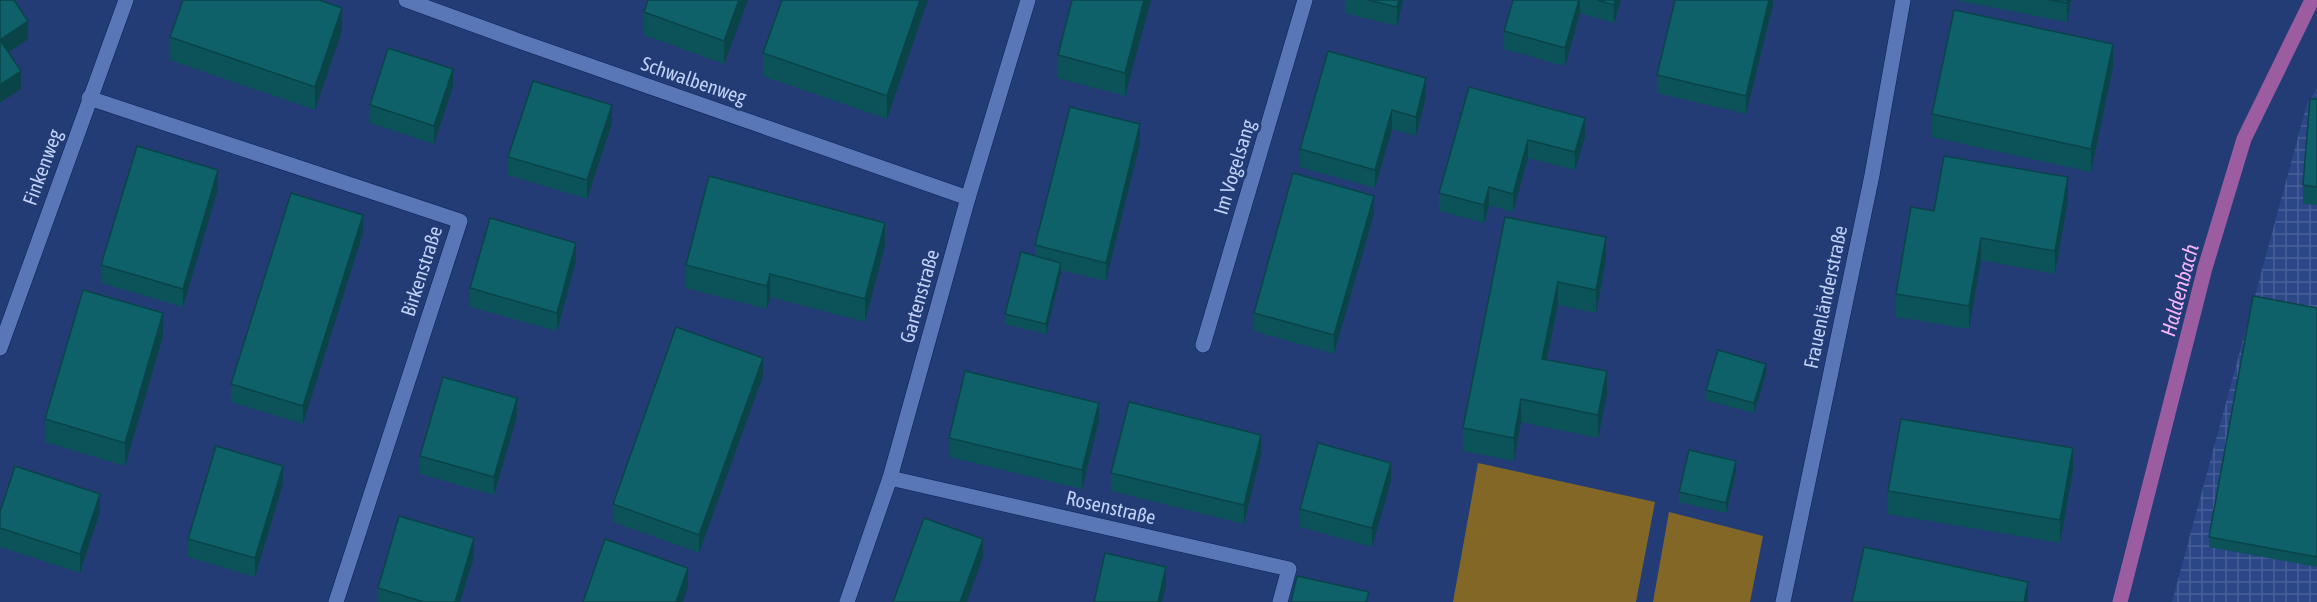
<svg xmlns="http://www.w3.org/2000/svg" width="2317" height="602" viewBox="0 0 2317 602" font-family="'Asap Condensed',sans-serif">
	<defs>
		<pattern id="industrial-grid" width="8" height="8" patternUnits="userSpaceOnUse" patternTransform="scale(1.5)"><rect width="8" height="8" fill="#2b4787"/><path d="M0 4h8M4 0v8" fill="none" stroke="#486099"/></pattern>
	</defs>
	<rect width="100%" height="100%" fill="#233c76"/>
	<path fill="url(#industrial-grid)" d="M2317 89V602H2172L2307 104Z"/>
	<g fill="#836727">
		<path d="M1478 463 1655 502 1636 602H1453Z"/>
		<path d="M1669 512 1763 536 1750 602H1653Z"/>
	</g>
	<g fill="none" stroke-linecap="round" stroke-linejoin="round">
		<path stroke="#9b5d9f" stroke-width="15" d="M2120 602 2205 268 2244 139 2312 0"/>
		<defs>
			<g id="street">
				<path d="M406 0 519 41 968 198"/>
				<path d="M89 98 460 221 336 602"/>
				<path d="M1203 345 1305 0"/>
				<path d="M0 348 126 0"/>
				<path d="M890 478 1289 569 1280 602"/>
				<path d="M847 602 890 478 968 198 1028 0"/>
				<path d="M1783 602 1872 175 1903 0"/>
			</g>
		</defs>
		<use href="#street" stroke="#0b2059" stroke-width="16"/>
		<use href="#street" stroke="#5977b7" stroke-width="15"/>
	</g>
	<g fill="#0c5359">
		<path d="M748 0 724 64 644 35V12Z"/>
		<path d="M928 0 887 119 763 76V53Z"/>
		<path d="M1151 0 1125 96 1058 78V55Z"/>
		<path d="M1345 0H1403L1397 26 1345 13Z"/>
		<path d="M1513 0H1621L1614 23 1580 13 1565 66 1504 49V31Z"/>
		<path d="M1773 0V5L1746 114 1657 93V75Z"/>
		<path d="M1959 0H2071L2067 22 1959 1Z"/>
		<path d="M342 31 315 110 170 60V37Z"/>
		<path d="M2113 67 2091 172 1932 137V114Z"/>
		<path d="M453 87 434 144 370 123V105Z"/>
		<path d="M1469 87 1585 137 1575 170 1528 158 1513 212 1489 205 1484 223 1439 211V193Z"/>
		<path d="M1426 97 1416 136 1392 129 1375 188 1300 167V149Z"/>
		<path d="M2317 99V205L2303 204V185Z"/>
		<path d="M612 124 587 199 508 175V157Z"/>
		<path d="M1140 143 1106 281 1061 270V273L1046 334 1005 324V314L1035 256V245Z"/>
		<path d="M218 189 183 307 101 283V265Z"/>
		<path d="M2068 200 2055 274 1981 260 1969 329 1896 317V294L1934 211Z"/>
		<path d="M1374 214 1334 354 1254 331V313Z"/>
		<path d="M1505 217 1606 260 1596 313 1558 305 1547 360 1607 394 1598 438 1521 422 1514 461 1463 451V428Z"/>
		<path d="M363 233 303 424 231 402V384Z"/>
		<path d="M885 246 865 322 770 297 767 309 686 288V265Z"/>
		<path d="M576 261 557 331 470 307V288Z"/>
		<path d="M2317 308V567L2209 547V537Z"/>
		<path d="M163 336 125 466 45 442V419Z"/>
		<path d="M1766 374 1754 413 1706 400V390Z"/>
		<path d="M763 376 699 553 613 522V504Z"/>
		<path d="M517 416 494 495 420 474V456Z"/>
		<path d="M1099 421 1082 489 949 457V438Z"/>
		<path d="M1261 454 1244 524 1111 491V473Z"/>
		<path d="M2073 471 2060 543 1888 514V491Z"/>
		<path d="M1736 472 1726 513 1679 502V492Z"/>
		<path d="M1391 481 1372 547 1300 527V509Z"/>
		<path d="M283 484 255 577 188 557V539Z"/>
		<path d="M0 512H100L80 573 0 547Z"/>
		<path d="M474 557 460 602H378V588Z"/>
	</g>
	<g fill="#0a4449">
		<path d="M739 0H748L724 64V41Z"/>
		<path d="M920 0H928L887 119V96Z"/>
		<path d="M1144 0H1151L1125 96V73Z"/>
		<path d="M1399 0H1403L1397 26V7Z"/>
		<path d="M1579 0H1580V13L1565 66V48Z"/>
		<path d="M1615 0H1621L1614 23V5Z"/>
		<path d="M1769 0H1773V5L1746 114V96Z"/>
		<path d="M2067 0H2071L2067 22Z"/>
		<path d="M342 8V31L315 110V87Z"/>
		<path d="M28 21V39L0 58V40Z"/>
		<path d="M2113 44V67L2091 172V149Z"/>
		<path d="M453 69V87L434 144V126Z"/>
		<path d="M21 71V89L0 103V85Z"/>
		<path d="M1426 78V97L1416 136V117Z"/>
		<path d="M612 105V124L587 199V180Z"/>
		<path d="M1392 110V129L1375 188V170Z"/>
		<path d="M1585 118V137L1575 170V152Z"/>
		<path d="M1140 124V143L1106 281V263Z"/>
		<path d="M1528 140V158L1513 212V194Z"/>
		<path d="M218 170V189L183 307V289Z"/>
		<path d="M2068 177V200L2055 274V251Z"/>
		<path d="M1489 187V205L1484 223V205Z"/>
		<path d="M1374 196V214L1334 354V335Z"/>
		<path d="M363 215V233L303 424V406Z"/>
		<path d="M885 223V246L865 322V299Z"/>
		<path d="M1606 237V260L1596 313V290Z"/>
		<path d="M1981 238V260L1969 329V306Z"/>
		<path d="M576 243V261L557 331V313Z"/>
		<path d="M1061 263V273L1046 334V324Z"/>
		<path d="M770 274V297L767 309V286Z"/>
		<path d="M1558 282V305L1542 382V359Z"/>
		<path d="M163 313V336L125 466V443Z"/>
		<path d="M763 358V376L699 553V535Z"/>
		<path d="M1766 364V374L1754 413V403Z"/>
		<path d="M1607 371V394L1598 438V415Z"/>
		<path d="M517 398V416L494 495V477Z"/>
		<path d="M1521 399V422L1514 461V438Z"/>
		<path d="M1099 403V421L1082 489V470Z"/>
		<path d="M1261 435V454L1244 524V505Z"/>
		<path d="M2073 448V471L2060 543V520Z"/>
		<path d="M1736 461V472L1726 513V503Z"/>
		<path d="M1391 463V481L1372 547V528Z"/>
		<path d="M283 466V484L255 577V558Z"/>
		<path d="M100 494V512L80 573V554Z"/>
		<path d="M474 538V557L460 602H455Z"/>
		<path d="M983 539V557L967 602H960Z"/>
		<path d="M1166 567V585L1162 602H1158Z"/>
		<path d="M688 568V586L683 602H676Z"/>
		<path d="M2028 582V602H2024Z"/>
	</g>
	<g fill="#0e6168" stroke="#0a4449" stroke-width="1.5">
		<path d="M0 0H14L28 21 0 40 21 71 0 85Z"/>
		<path d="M183 0H319L342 8 315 87 170 37Z"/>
		<path d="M648 0H739L724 41 644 12Z"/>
		<path d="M782 0H920L887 96 763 53Z"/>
		<path d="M1072 0H1144L1125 73 1058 55Z"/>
		<path d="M1368 0H1399L1397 7Z"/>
		<path d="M1513 0H1579L1565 48 1504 31Z"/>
		<path d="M1597 0H1615L1614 5Z"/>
		<path d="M1675 0H1769L1746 96 1657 75Z"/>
		<path d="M2049 0H2067V3Z"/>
		<path d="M1954 10 2113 44 2091 149 1932 114Z"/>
		<path d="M388 48 453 69 434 126 370 105Z"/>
		<path d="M1328 51 1426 78 1416 117 1392 110 1375 170 1300 149Z"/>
		<path d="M533 81 612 105 587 180 508 157Z"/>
		<path d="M1469 87 1585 118 1575 152 1528 140 1513 194 1489 187 1484 205 1439 193Z"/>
		<path d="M2310 99H2317V187L2303 185Z"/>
		<path d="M1070 107 1140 124 1106 263 1035 245Z"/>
		<path d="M137 146 218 170 183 289 101 265Z"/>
		<path d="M1944 156 2068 177 2055 251 1981 238 1969 306 1896 294 1911 207 1934 211Z"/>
		<path d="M1293 173 1374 196 1334 335 1254 313Z"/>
		<path d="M709 176 885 223 865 299 770 274 767 286 686 265Z"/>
		<path d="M291 193 363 215 303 406 231 384Z"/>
		<path d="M1505 217 1606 237 1596 290 1558 282 1542 359 1607 371 1598 415 1521 399 1514 438 1463 428Z"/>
		<path d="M490 218 576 243 557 313 470 288Z"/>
		<path d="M1021 252 1061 263 1046 324 1005 314Z"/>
		<path d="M83 290 163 313 125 443 45 419Z"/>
		<path d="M2253 296 2317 308V557L2209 537Z"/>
		<path d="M676 327 763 358 699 535 613 504Z"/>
		<path d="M1718 350 1766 364 1754 403 1706 390Z"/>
		<path d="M965 371 1099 403 1082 470 949 438Z"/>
		<path d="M443 377 517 398 494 477 420 456Z"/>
		<path d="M1129 402 1261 435 1244 505 1111 473Z"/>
		<path d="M1901 419 2073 448 2060 520 1888 491Z"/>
		<path d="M1318 443 1391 463 1372 528 1300 509Z"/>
		<path d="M216 446 283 466 255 558 188 539Z"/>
		<path d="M1689 450 1736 461 1726 503 1679 492Z"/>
		<path d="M15 466 100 494 80 554 0 528V512Z"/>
		<path d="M399 516 474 538 455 602H424L378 588Z"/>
		<path d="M924 518 983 539 960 602H893Z"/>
		<path d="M605 539 688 568 676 602H583Z"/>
		<path d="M1864 547 2028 582 2024 602H1852Z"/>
		<path d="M1105 553 1166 567 1158 602H1094Z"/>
		<path d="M1297 576 1369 592 1366 602H1291Z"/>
	</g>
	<g text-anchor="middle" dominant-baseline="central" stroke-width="6" stroke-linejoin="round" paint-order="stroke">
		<g font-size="20" fill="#c0d1f5" stroke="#233c76">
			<text transform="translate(694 80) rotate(19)">Schwalbenweg</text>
			<text transform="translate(42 167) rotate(-70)">Finkenweg</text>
			<text transform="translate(1234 167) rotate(-73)">Im Vogelsang</text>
			<text transform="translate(421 271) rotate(-72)">Birkenstraße</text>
			<text transform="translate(919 296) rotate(-74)">Gartenstraße</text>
			<text transform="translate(1825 297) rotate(-78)">Frauenländerstraße</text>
			<text transform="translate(1111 507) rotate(13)">Rosenstraße</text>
		</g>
		<g font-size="21" font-style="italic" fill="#f8b4fc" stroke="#233c76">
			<text transform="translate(2179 290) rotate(-75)">Haldenbach</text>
		</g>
	</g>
</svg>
